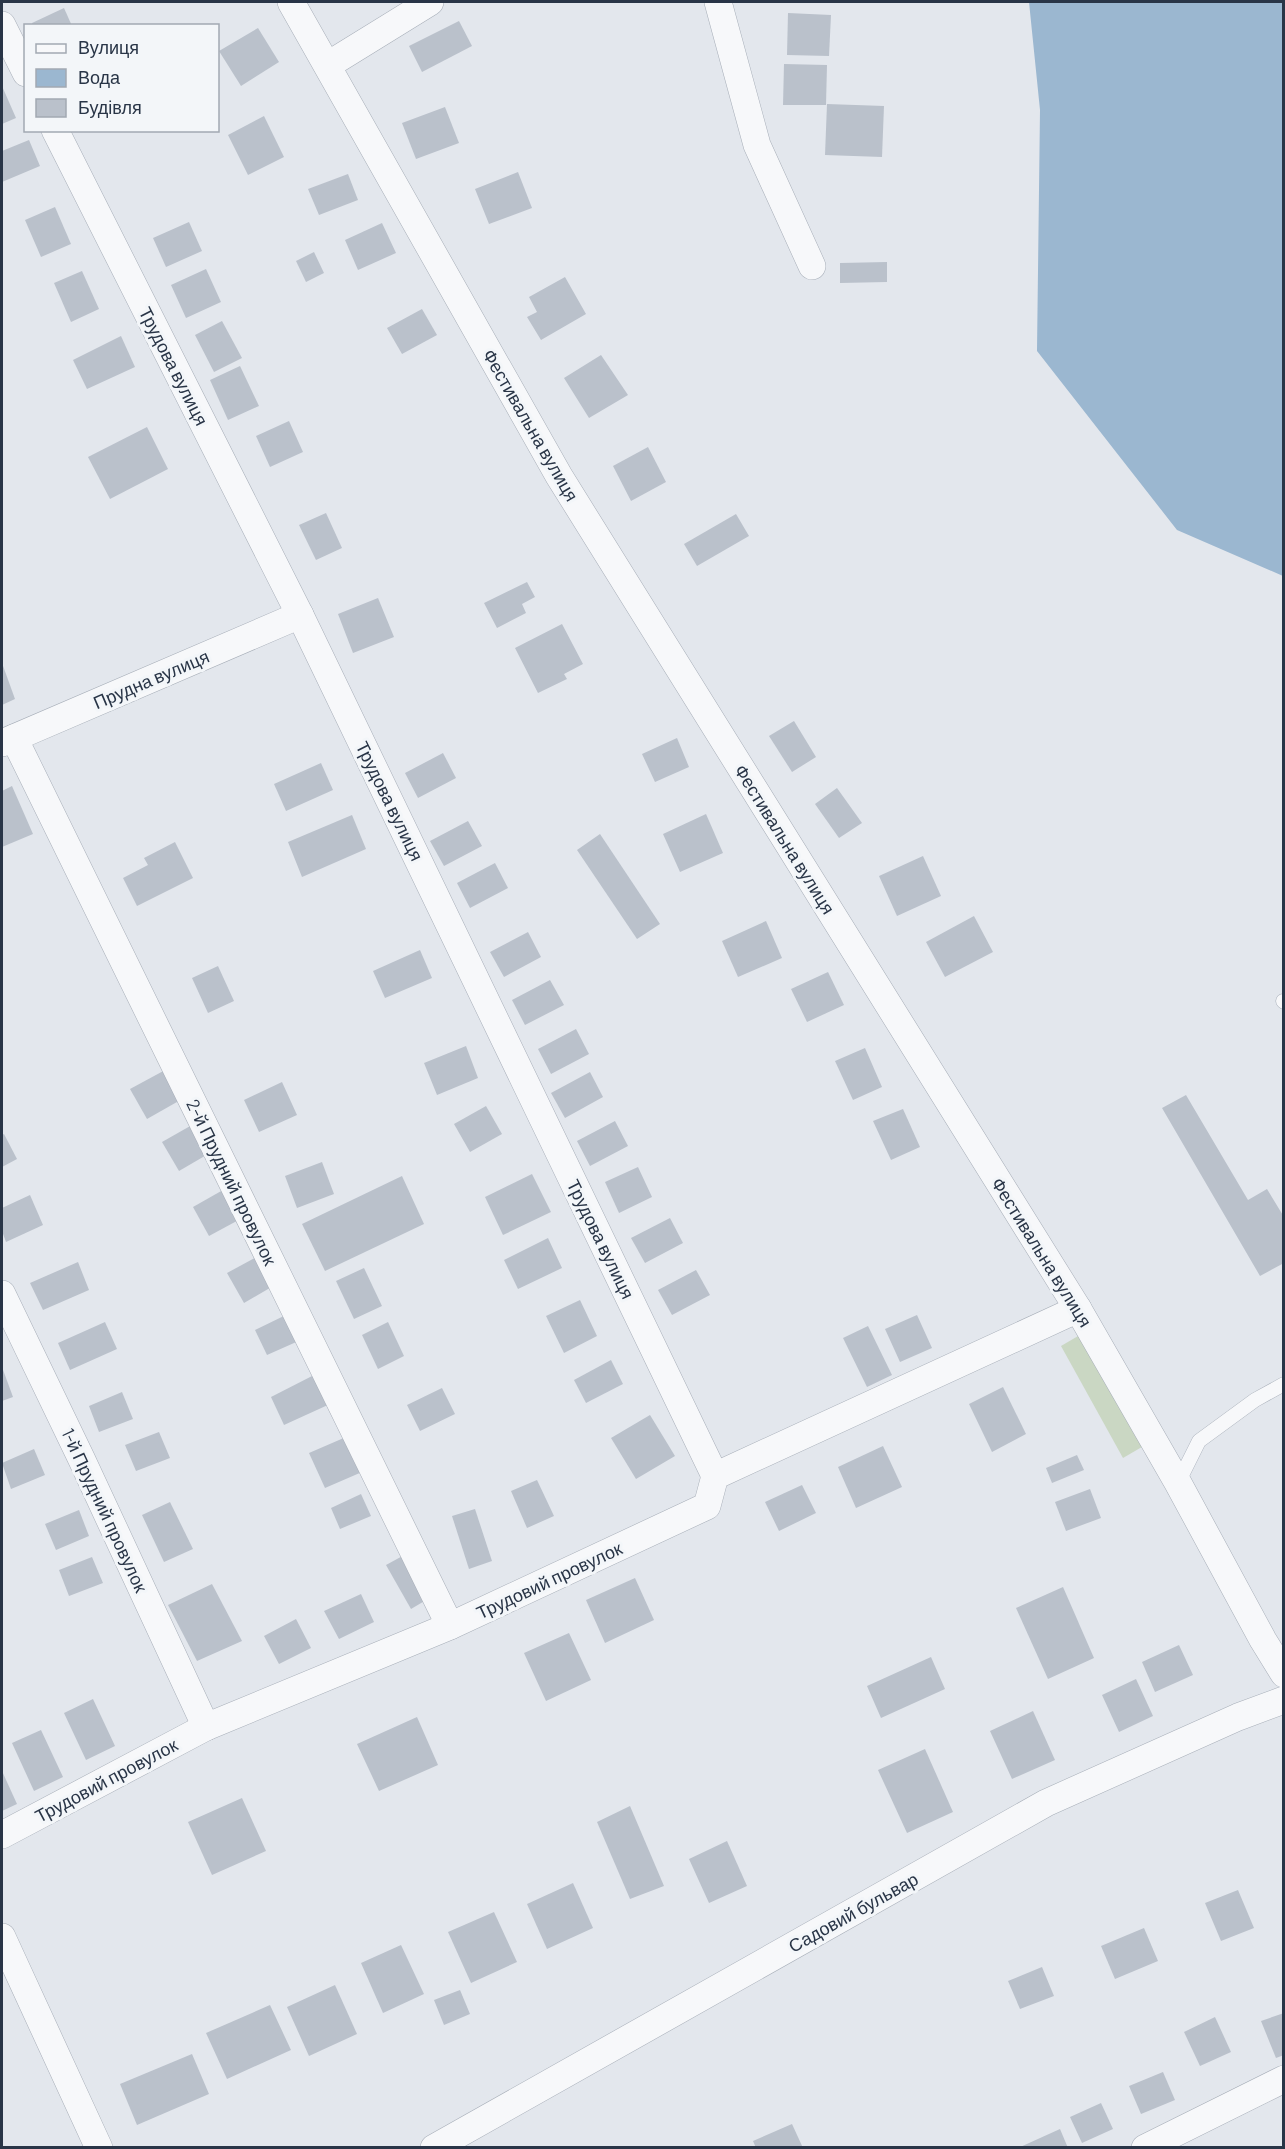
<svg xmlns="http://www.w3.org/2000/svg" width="1285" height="2149" viewBox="0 0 1285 2149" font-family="Barlow,sans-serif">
	<rect width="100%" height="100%" fill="#e3e7ed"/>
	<path fill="#cad7c3" d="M1085 1332 1147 1444 1123 1458 1061 1346Z"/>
	<path fill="#9bb7d0" d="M1029 2H1283V576L1177 530 1037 351 1040 110Z"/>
	<g fill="#bac1cb">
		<path d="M64 8 72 26H33L32 23Z"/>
		<path d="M788 13 831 15 829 56 787 55Z"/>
		<path d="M459 21 472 46 422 72 409 46Z"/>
		<path d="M258 28 279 62 241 86 219 51Z"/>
		<path d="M784 64 827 65 826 105H783Z"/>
		<path d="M2 86 16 118 2 124Z"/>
		<path d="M827 104 884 106 882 157 825 155Z"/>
		<path d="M445 107 459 143 416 159 402 123Z"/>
		<path d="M264 116 284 157 248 175 228 135Z"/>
		<path d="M29 140 40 166 2 182V151Z"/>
		<path d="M518 172 532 208 489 224 475 189Z"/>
		<path d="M348 174 358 200 319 215 308 189Z"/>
		<path d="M55 207 71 244 41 257 25 220Z"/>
		<path d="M189 222 202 251 166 267 153 238Z"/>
		<path d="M382 223 396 253 358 270 345 240Z"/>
		<path d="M314 252 324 273 306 282 296 261Z"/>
		<path d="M887 262V282L840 283V263Z"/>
		<path d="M206 269 221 302 186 318 171 285Z"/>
		<path d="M82 271 99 309 71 322 54 283Z"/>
		<path d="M565 277 586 314 541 340 527 317 537 312 529 297Z"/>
		<path d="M422 309 437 335 402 354 387 328Z"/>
		<path d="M222 321 242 358 214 372 195 335Z"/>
		<path d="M121 336 135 367 87 389 73 360Z"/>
		<path d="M601 355 628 395 589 418 564 378Z"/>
		<path d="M240 366 259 406 228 420 210 380Z"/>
		<path d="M289 421 303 452 270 467 256 436Z"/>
		<path d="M147 427 168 469 110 499 88 457Z"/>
		<path d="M648 447 666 482 631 501 613 466Z"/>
		<path d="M326 513 342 548 316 560 299 525Z"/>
		<path d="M736 514 749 536 697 566 684 544Z"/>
		<path d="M527 582 535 597 522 604 526 613 497 628 484 603Z"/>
		<path d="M378 598 394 637 353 653 338 614Z"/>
		<path d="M562 624 583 664 564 674 567 679 538 693 515 648Z"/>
		<path d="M2 663 15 699 2 705Z"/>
		<path d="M794 721 816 757 792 772 769 736Z"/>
		<path d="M677 738 689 767 655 782 642 754Z"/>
		<path d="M443 753 456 778 418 798 405 773Z"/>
		<path d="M321 763 333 790 286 811 274 784Z"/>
		<path d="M12 786 33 834 2 847V791Z"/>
		<path d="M837 788 862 823 839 838 815 804Z"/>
		<path d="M706 814 723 853 680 872 663 834Z"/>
		<path d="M352 815 366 849 302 877 288 842Z"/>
		<path d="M468 821 482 846 444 866 430 841Z"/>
		<path d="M600 834 660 924 637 939 577 850Z"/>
		<path d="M175 842 193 878 137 906 123 878 148 865 144 858Z"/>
		<path d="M923 856 941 896 897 916 879 876Z"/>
		<path d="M495 863 508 888 470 908 457 883Z"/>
		<path d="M974 916 993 952 945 977 926 942Z"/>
		<path d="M766 921 782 958 738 977 722 941Z"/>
		<path d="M528 932 541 957 504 977 490 952Z"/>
		<path d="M420 950 432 978 385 998 373 971Z"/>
		<path d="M218 966 234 1001 208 1013 192 978Z"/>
		<path d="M828 972 844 1005 807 1022 791 989Z"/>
		<path d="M550 980 564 1005 525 1025 512 1000Z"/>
		<path d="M576 1029 589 1054 551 1074 538 1049Z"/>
		<path d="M466 1046 478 1078 437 1095 424 1063Z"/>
		<path d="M865 1048 882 1087 853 1100 835 1061Z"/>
		<path d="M167 1069 184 1098 147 1119 130 1089Z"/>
		<path d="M590 1072 603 1097 565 1118 551 1093Z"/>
		<path d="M282 1082 297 1115 259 1132 244 1100Z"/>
		<path d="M1186 1095 1248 1200 1267 1189 1284 1217V1263L1260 1276 1162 1108Z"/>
		<path d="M486 1106 502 1134 470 1152 454 1124Z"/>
		<path d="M903 1109 920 1147 891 1160 873 1121Z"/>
		<path d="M199 1121 215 1150 179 1171 162 1142Z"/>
		<path d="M615 1121 628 1146 590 1166 577 1141Z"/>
		<path d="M4 1134 17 1159 2 1167V1135Z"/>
		<path d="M322 1162 334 1194 297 1208 285 1176Z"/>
		<path d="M638 1167 652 1197 619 1213 605 1182Z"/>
		<path d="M532 1174 551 1212 503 1235 485 1197Z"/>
		<path d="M402 1176 424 1224 325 1271 302 1224Z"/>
		<path d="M230 1186 246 1216 209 1236 193 1207Z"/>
		<path d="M30 1195 43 1225 6 1242 2 1231V1208Z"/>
		<path d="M670 1218 683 1243 645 1263 631 1238Z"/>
		<path d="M548 1238 562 1268 518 1289 504 1260Z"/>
		<path d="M264 1253 280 1282 244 1303 227 1273Z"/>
		<path d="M78 1262 89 1290 43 1310 30 1283Z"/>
		<path d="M364 1268 382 1306 354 1319 336 1281Z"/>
		<path d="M696 1270 710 1295 672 1315 658 1290Z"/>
		<path d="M580 1300 597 1336 564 1353 546 1316Z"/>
		<path d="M290 1313 303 1339 267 1355 255 1330Z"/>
		<path d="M917 1315 932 1348 900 1362 885 1329Z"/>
		<path d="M105 1322 117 1349 70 1370 58 1343Z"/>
		<path d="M388 1322 404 1356 378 1369 362 1335Z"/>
		<path d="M868 1326 892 1375 867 1387 843 1338Z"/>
		<path d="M611 1360 623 1384 586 1403 574 1380Z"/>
		<path d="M2 1367 13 1397 2 1401Z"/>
		<path d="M316 1374 330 1404 284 1425 271 1397Z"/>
		<path d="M1003 1387 1026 1434 992 1452 969 1404Z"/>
		<path d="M442 1388 455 1414 420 1431 407 1405Z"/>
		<path d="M122 1392 133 1419 99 1432 89 1406Z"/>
		<path d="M650 1415 675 1456 636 1479 611 1438Z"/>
		<path d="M159 1432 170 1458 136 1471 125 1445Z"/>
		<path d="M346 1437 362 1472 325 1488 309 1453Z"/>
		<path d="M883 1446 902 1487 856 1508 838 1467Z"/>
		<path d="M34 1449 45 1475 11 1489 2 1463Z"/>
		<path d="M1077 1455 1084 1470 1052 1483 1046 1468Z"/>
		<path d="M537 1480 554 1516 527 1528 511 1491Z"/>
		<path d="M802 1485 816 1513 779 1531 765 1502Z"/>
		<path d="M1090 1489 1101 1518 1066 1531 1055 1502Z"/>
		<path d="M361 1494 371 1516 340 1529 331 1508Z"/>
		<path d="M170 1502 193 1549 164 1562 142 1515Z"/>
		<path d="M475 1509 492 1561 469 1569 452 1516Z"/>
		<path d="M79 1510 89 1536 56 1550 45 1524Z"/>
		<path d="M408 1553 433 1596 411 1609 386 1565Z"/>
		<path d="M92 1557 103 1583 69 1596 59 1570Z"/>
		<path d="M635 1578 654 1620 605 1643 586 1600Z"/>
		<path d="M212 1584 242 1641 197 1661 168 1605Z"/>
		<path d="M1063 1587 1094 1658 1048 1679 1016 1608Z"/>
		<path d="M361 1594 374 1622 339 1639 324 1611Z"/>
		<path d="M296 1619 311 1648 279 1664 264 1636Z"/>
		<path d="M569 1633 591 1680 546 1701 524 1653Z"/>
		<path d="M1179 1645 1193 1675 1155 1692 1142 1662Z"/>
		<path d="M931 1657 945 1689 881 1718 867 1686Z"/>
		<path d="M1136 1679 1153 1716 1119 1732 1102 1695Z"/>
		<path d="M93 1699 115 1746 86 1760 64 1713Z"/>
		<path d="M1033 1711 1055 1760 1012 1779 990 1731Z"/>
		<path d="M417 1717 438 1765 379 1791 357 1744Z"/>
		<path d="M41 1730 63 1777 34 1791 12 1743Z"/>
		<path d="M925 1749 953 1812 907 1833 878 1770Z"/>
		<path d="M2 1771 17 1804 2 1811Z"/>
		<path d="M242 1798 266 1851 212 1875 188 1822Z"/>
		<path d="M630 1806 664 1886 630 1899 597 1822Z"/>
		<path d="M727 1841 747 1886 709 1903 689 1859Z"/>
		<path d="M573 1883 593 1928 547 1949 527 1904Z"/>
		<path d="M1238 1890 1254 1928 1221 1941 1205 1903Z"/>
		<path d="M494 1912 517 1962 471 1983 448 1932Z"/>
		<path d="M1144 1928 1158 1961 1115 1979 1101 1946Z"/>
		<path d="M401 1945 424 1994 383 2013 361 1963Z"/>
		<path d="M1042 1967 1054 1996 1020 2009 1008 1981Z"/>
		<path d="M335 1985 357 2034 309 2056 287 2007Z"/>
		<path d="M460 1990 470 2014 444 2025 434 2000Z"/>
		<path d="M270 2005 291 2050 227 2079 206 2033Z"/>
		<path d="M1284 2013V2055L1276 2058 1261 2021Z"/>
		<path d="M1215 2017 1231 2052 1200 2066 1184 2032Z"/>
		<path d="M192 2054 209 2094 137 2125 120 2084Z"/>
		<path d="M1163 2072 1175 2100 1141 2114 1129 2086Z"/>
		<path d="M1101 2103 1113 2129 1082 2143 1070 2117Z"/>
		<path d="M792 2124 803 2148H756L753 2141Z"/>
		<path d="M1060 2129 1068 2148H1018Z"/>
	</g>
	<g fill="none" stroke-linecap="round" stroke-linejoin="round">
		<defs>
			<g id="service">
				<path d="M1283 1001 1284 1002"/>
				<path d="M1178 1483 1199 1441 1255 1400 1284 1384"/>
			</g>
			<g id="minor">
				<path d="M291 2 559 476 1078 1309 1178 1483 1263 1640 1284 1674"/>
				<path d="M718 2 757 145 812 266"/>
				<path d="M2 25 26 73"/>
				<path d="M328 65 430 2"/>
				<path d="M55 130 300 615 715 1476"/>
				<path d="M14 738 450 1626"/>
				<path d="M2 743 300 615"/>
				<path d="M2 1294 82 1460 206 1727"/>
				<path d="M2 1835 206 1727 450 1626 707 1506 715 1476 1078 1309"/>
				<path d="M2 1937 99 2148"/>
				<path d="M434 2148 1046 1803 1238 1717 1284 1700"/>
				<path d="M1145 2148 1284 2079"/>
			</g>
		</defs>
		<use href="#service" stroke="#a7aeb8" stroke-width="15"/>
		<use href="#minor" stroke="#a7aeb8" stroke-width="28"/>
		<use href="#service" stroke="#f7f8fa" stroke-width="14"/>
		<use href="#minor" stroke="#f7f8fa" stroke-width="27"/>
	</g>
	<g text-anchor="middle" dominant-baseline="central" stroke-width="6" stroke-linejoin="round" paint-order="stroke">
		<g font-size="18" fill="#293547" stroke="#f3f6f9">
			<text transform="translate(174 366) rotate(63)">Трудова вулиця</text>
			<text transform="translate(531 425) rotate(60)">Фестивальна вулиця</text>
			<text transform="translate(151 679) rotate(-23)">Прудна вулиця</text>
			<text transform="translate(390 801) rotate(64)">Трудова вулиця</text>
			<text transform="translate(785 839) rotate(58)">Фестивальна вулиця</text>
			<text transform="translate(232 1182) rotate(64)">2-й Прудний провулок</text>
			<text transform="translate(601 1239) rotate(64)">Трудова вулиця</text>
			<text transform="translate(1042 1252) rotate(58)">Фестивальна вулиця</text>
			<text transform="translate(105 1510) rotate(65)">1-й Прудний провулок</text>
			<text transform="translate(549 1580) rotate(-25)">Трудовий провулок</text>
			<text transform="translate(106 1780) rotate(-28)">Трудовий провулок</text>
			<text transform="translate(853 1912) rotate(-29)">Садовий бульвар</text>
		</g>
	</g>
	<rect width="1285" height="2149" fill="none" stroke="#293547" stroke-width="6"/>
	<rect x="24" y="24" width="195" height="108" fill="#f3f6f9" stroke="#a2a9b2" stroke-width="1.5"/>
	<rect x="36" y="44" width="30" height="9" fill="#f7f8fa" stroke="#a2a9b2" stroke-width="1.5"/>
	<text x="78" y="54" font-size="18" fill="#293547">Вулиця</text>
	<rect x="36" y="69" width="30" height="18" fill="#9bb7d0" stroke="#a2a9b2" stroke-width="1.5"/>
	<text x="78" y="84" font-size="18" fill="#293547">Вода</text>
	<rect x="36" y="99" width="30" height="18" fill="#bac1cb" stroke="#a2a9b2" stroke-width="1.5"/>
	<text x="78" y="114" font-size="18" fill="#293547">Будівля</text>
</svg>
